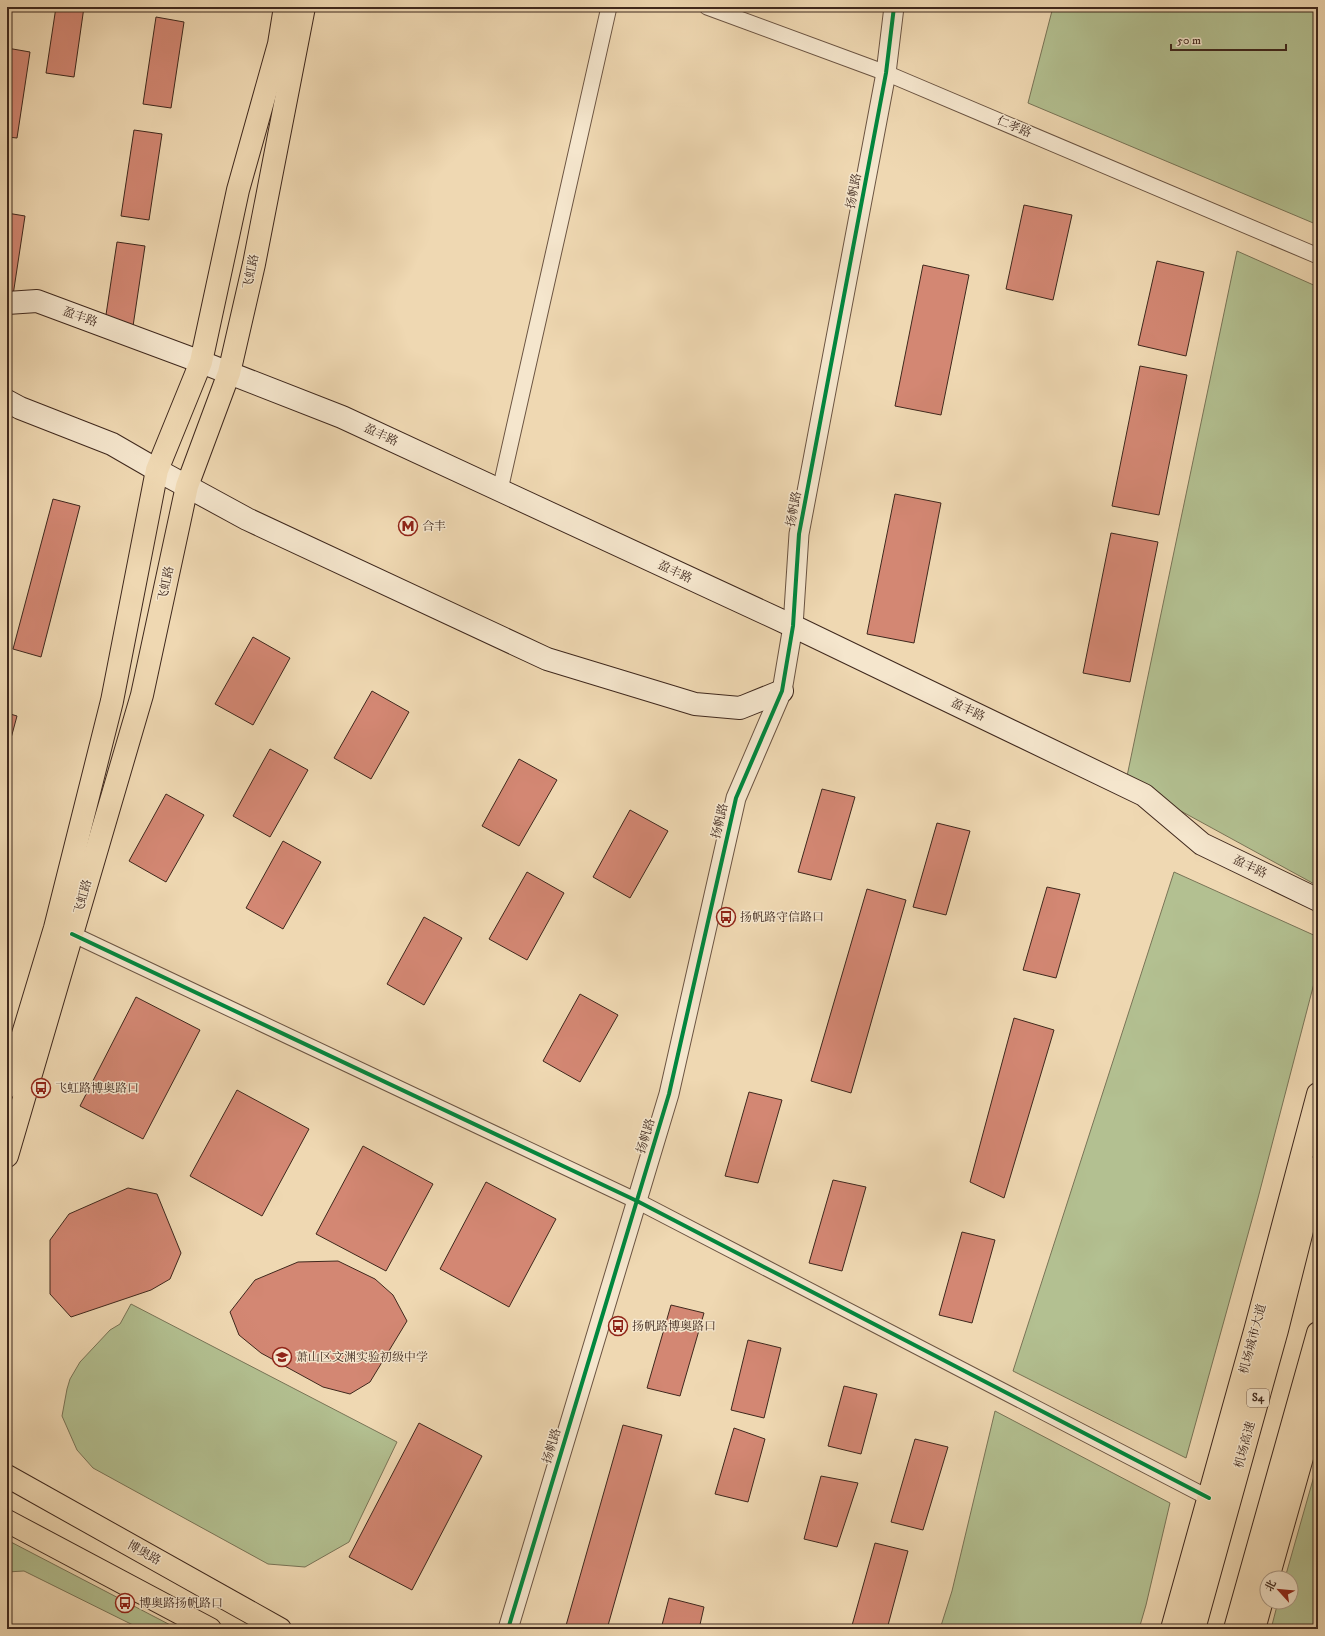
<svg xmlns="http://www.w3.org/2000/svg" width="1325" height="1636" viewBox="0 0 1325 1636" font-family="'IM FELL DW Pica','Noto Serif SC',serif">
	<rect width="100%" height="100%" fill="#efd8b2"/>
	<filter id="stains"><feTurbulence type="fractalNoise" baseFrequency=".005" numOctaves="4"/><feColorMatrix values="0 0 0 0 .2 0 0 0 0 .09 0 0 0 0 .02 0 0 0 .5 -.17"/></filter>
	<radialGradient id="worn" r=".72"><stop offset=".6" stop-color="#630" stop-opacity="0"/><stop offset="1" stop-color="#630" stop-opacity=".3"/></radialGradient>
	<g fill="#b3c091" stroke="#797457">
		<path d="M1053 7H1318V225L1028 103Z"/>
		<path d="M1237 251 1318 287V886L1126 781Z"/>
		<path d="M1174 872 1318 937V968L1258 1198 1186 1458 1013 1371Z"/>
		<path d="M131 1304 397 1442 349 1542 305 1567 268 1564 93 1468 77 1450 62 1416 67 1389 70 1379 80 1362 110 1330 120 1324Z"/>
		<path d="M995 1411 1170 1503 1146 1605 1139 1629H940L952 1591Z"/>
		<path d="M1318 1462V1629H1271L1278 1602H1291V1578H1285Z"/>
		<path d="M7 1540 178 1629H141L24 1571 7 1572Z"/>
	</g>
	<g fill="#d38773" stroke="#3f281d">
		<path d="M56 7H84L74 77 46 73Z"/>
		<path d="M156 17 184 22 171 108 143 104Z"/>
		<path d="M7 48 30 52 17 138 7 137Z"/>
		<path d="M134 130 162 134 149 220 121 216Z"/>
		<path d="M1024 205 1072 215 1053 300 1006 289Z"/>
		<path d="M7 213 25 216 12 302H7Z"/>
		<path d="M117 242 145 246 132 333 104 328Z"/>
		<path d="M1157 261 1204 272 1186 356 1138 345Z"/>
		<path d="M923 265 969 275 941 415 895 406Z"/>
		<path d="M1140 366 1187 375 1159 515 1112 506Z"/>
		<path d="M895 494 941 503 914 643 867 634Z"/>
		<path d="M53 499 80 506 41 657 13 649Z"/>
		<path d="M1111 533 1158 542 1130 682 1083 673Z"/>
		<path d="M253 637 290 658 253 725 215 704Z"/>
		<path d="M372 691 409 712 371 779 334 758Z"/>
		<path d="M7 713 17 716 7 753Z"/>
		<path d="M270 749 308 770 270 837 233 816Z"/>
		<path d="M519 759 557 780 519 846 482 826Z"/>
		<path d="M822 789 855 797 831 880 798 872Z"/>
		<path d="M166 794 204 815 166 882 129 861Z"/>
		<path d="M630 810 668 831 630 898 593 877Z"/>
		<path d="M937 823 970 831 946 915 913 907Z"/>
		<path d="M283 841 321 862 283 929 246 908Z"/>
		<path d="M527 872 564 893 527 960 489 939Z"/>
		<path d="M1047 887 1080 894 1056 978 1023 970Z"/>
		<path d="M867 889 906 900 851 1093 811 1081Z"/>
		<path d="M424 917 462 938 424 1005 387 984Z"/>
		<path d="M580 994 618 1015 580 1082 543 1061Z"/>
		<path d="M136 997 200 1030 143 1139 80 1106Z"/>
		<path d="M1014 1018 1054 1030 1004 1198 970 1182Z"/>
		<path d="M237 1090 309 1129 262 1216 190 1176Z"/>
		<path d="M749 1092 782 1100 758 1183 725 1176Z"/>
		<path d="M363 1146 433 1184 386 1271 316 1234Z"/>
		<path d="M833 1180 866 1187 842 1271 809 1263Z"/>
		<path d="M486 1182 556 1219 509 1307 440 1269Z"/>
		<path d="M128 1188 157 1194 181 1253 170 1279 151 1290 71 1317 50 1294V1240L69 1214Z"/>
		<path d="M962 1232 995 1240 972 1323 939 1315Z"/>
		<path d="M338 1261 375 1279 393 1295 407 1321 370 1382 350 1394 323 1387 261 1353 239 1335 230 1312 255 1280 298 1262Z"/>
		<path d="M671 1305 704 1313 680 1396 647 1388Z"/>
		<path d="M748 1340 781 1348 764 1418 731 1410Z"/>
		<path d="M844 1386 877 1394 861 1454 828 1446Z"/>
		<path d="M419 1423 482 1456 412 1590 349 1557Z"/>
		<path d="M623 1425 662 1435 607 1629H565Z"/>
		<path d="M734 1428 765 1439 748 1502 715 1494Z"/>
		<path d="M915 1439 948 1447 923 1530 891 1522Z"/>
		<path d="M821 1476 858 1483 837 1547 804 1539Z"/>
		<path d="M875 1543 908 1551 887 1629H851Z"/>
		<path d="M669 1598 704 1607 699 1629H661Z"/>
	</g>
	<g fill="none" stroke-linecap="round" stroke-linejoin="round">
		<defs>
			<g id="minor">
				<path d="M707 7 886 73 1318 256"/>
				<path d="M500 490 609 7"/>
				<path d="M72 934 637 1201 1209 1498"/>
			</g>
			<path id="tertiary" d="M508 1629 669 1094 736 798 782 691 793 626 799 534 886 73 894 7"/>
			<g id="secondary">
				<path d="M7 303 37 301 201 362 342 417 793 626 1144 795 1202 844 1318 900"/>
				<path d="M7 401 20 408 112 444 157 470 247 519 547 659 695 704 740 708 782 691"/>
			</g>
			<g id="primary">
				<path d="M7 1087 55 928 112 701 157 470 201 362 238 190 279 44 285 7"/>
				<path d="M7 1156 142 695 187 486 229 373 254 264 304 7"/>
				<path d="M7 1476 280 1629"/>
				<path d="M7 1521 210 1629"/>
				<path d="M1268 1578 1318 1401"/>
				<path d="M1172 1629 1255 1331 1318 1094"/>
				<path d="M1254 1629 1267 1582"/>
			</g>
			<g id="motorway">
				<path d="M1194 1629 1277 1330 1318 1167"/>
				<path d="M1235 1629 1318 1333"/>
			</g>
		</defs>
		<use href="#minor" stroke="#6b5442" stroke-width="17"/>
		<use href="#tertiary" stroke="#6b5442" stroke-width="21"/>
		<use href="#secondary" stroke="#3f281d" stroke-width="24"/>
		<use href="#primary" stroke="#3f281d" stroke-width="24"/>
		<use href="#motorway" stroke="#3f281d" stroke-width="24"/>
		<use href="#minor" stroke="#f5e6cd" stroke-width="15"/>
		<use href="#tertiary" stroke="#f5e6cd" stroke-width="19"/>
		<use href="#secondary" stroke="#f5e6cd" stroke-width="22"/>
		<use href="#primary" stroke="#efd8b2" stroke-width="22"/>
		<use href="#motorway" stroke="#efd8b2" stroke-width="22"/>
		<defs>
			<g id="cycleway">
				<path d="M72 934 637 1201 1209 1498"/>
				<path d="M508 1629 669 1094 736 798 782 691 793 626 799 534 886 73 894 7"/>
			</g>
		</defs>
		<use href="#cycleway" stroke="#f5e6cd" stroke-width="6"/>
		<use href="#cycleway" stroke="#00873e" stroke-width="4"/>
	</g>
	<defs>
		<symbol id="metro-ring" viewBox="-11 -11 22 22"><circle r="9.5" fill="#f5e6cd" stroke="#8f2418" stroke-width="1.5"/><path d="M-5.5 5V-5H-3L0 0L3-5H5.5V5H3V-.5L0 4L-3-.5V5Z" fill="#8f2418"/></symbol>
		<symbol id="bus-ring" viewBox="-11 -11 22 22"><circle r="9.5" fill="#f5e6cd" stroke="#8f2418" stroke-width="1.5"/><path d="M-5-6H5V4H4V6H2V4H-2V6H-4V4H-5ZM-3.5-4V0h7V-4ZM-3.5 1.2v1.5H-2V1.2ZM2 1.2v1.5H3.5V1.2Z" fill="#8f2418"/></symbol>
		<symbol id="school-ring" viewBox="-11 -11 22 22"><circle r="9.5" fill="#f5e6cd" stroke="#8f2418" stroke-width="1.5"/><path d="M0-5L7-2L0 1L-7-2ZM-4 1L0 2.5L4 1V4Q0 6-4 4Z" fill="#8f2418"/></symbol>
	</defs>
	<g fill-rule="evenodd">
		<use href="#metro-ring" x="397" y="515" width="22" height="22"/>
		<use href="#bus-ring" x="715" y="906" width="22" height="22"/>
		<use href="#bus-ring" x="30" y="1077" width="22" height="22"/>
		<use href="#bus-ring" x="607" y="1315" width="22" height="22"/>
		<use href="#school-ring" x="271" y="1346" width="22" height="22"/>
		<use href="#bus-ring" x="114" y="1592" width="22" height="22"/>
	</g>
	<g text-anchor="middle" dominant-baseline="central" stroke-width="3" stroke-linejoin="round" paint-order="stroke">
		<rect fill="#f5e6cd" stroke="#766152" stroke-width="1" x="1247" y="1389" width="22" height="18" rx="3"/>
		<g font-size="11" font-weight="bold" fill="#3f281d">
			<text x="1258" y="1398">S4</text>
		</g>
		<g font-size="12" fill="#3f281d" stroke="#f5e6cd">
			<text transform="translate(1014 127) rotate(23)">仁孝路</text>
			<text transform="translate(854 191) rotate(-79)">扬帆路</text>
			<text transform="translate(251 272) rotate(-78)">飞虹路</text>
			<text transform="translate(80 317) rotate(20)">盈丰路</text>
			<text transform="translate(381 435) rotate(25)">盈丰路</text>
			<text transform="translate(794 509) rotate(-79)">扬帆路</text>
			<text transform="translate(675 572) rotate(25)">盈丰路</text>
			<text transform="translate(166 584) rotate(-78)">飞虹路</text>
			<text transform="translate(968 710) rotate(26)">盈丰路</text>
			<text transform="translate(720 821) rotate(-77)">扬帆路</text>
			<text transform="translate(1250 867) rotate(26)">盈丰路</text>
			<text transform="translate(83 897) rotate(-74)">飞虹路</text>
			<text transform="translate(646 1136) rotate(-73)">扬帆路</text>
			<text transform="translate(1253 1339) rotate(-75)">机场城市大道</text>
			<text transform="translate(1245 1445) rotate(-75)">机场高速</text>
			<text transform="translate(552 1446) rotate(-73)">扬帆路</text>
			<text transform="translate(144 1553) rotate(29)">博奥路</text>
		</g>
		<g font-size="12" fill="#3f281d" stroke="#f5e6cd" text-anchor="start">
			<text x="422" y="526">合丰</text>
			<text x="740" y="917">扬帆路守信路口</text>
			<text x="55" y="1088">飞虹路博奥路口</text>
			<text x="632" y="1326">扬帆路博奥路口</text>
			<text x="296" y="1357">萧山区文渊实验初级中学</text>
			<text x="139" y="1603">博奥路扬帆路口</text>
		</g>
	</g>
	<rect width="1325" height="1636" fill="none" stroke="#efd8b2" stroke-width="24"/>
	<rect x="8" y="8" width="1309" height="1620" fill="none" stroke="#3f281d" stroke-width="2"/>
	<rect x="12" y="12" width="1301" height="1612" fill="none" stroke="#3f281d"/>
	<g transform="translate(1279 1590) rotate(297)"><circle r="19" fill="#f5e6cd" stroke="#ac9a87"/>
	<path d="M0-3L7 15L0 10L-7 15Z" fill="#8f2418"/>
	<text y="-6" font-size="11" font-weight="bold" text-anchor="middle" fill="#3f281d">北</text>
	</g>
	<path d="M1171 44v6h115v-6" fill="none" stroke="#3f281d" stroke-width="2"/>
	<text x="1177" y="44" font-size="12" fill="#3f281d" stroke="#f5e6cd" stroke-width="3" paint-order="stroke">50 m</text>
	<rect width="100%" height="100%" filter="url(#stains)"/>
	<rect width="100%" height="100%" fill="url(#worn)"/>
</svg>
